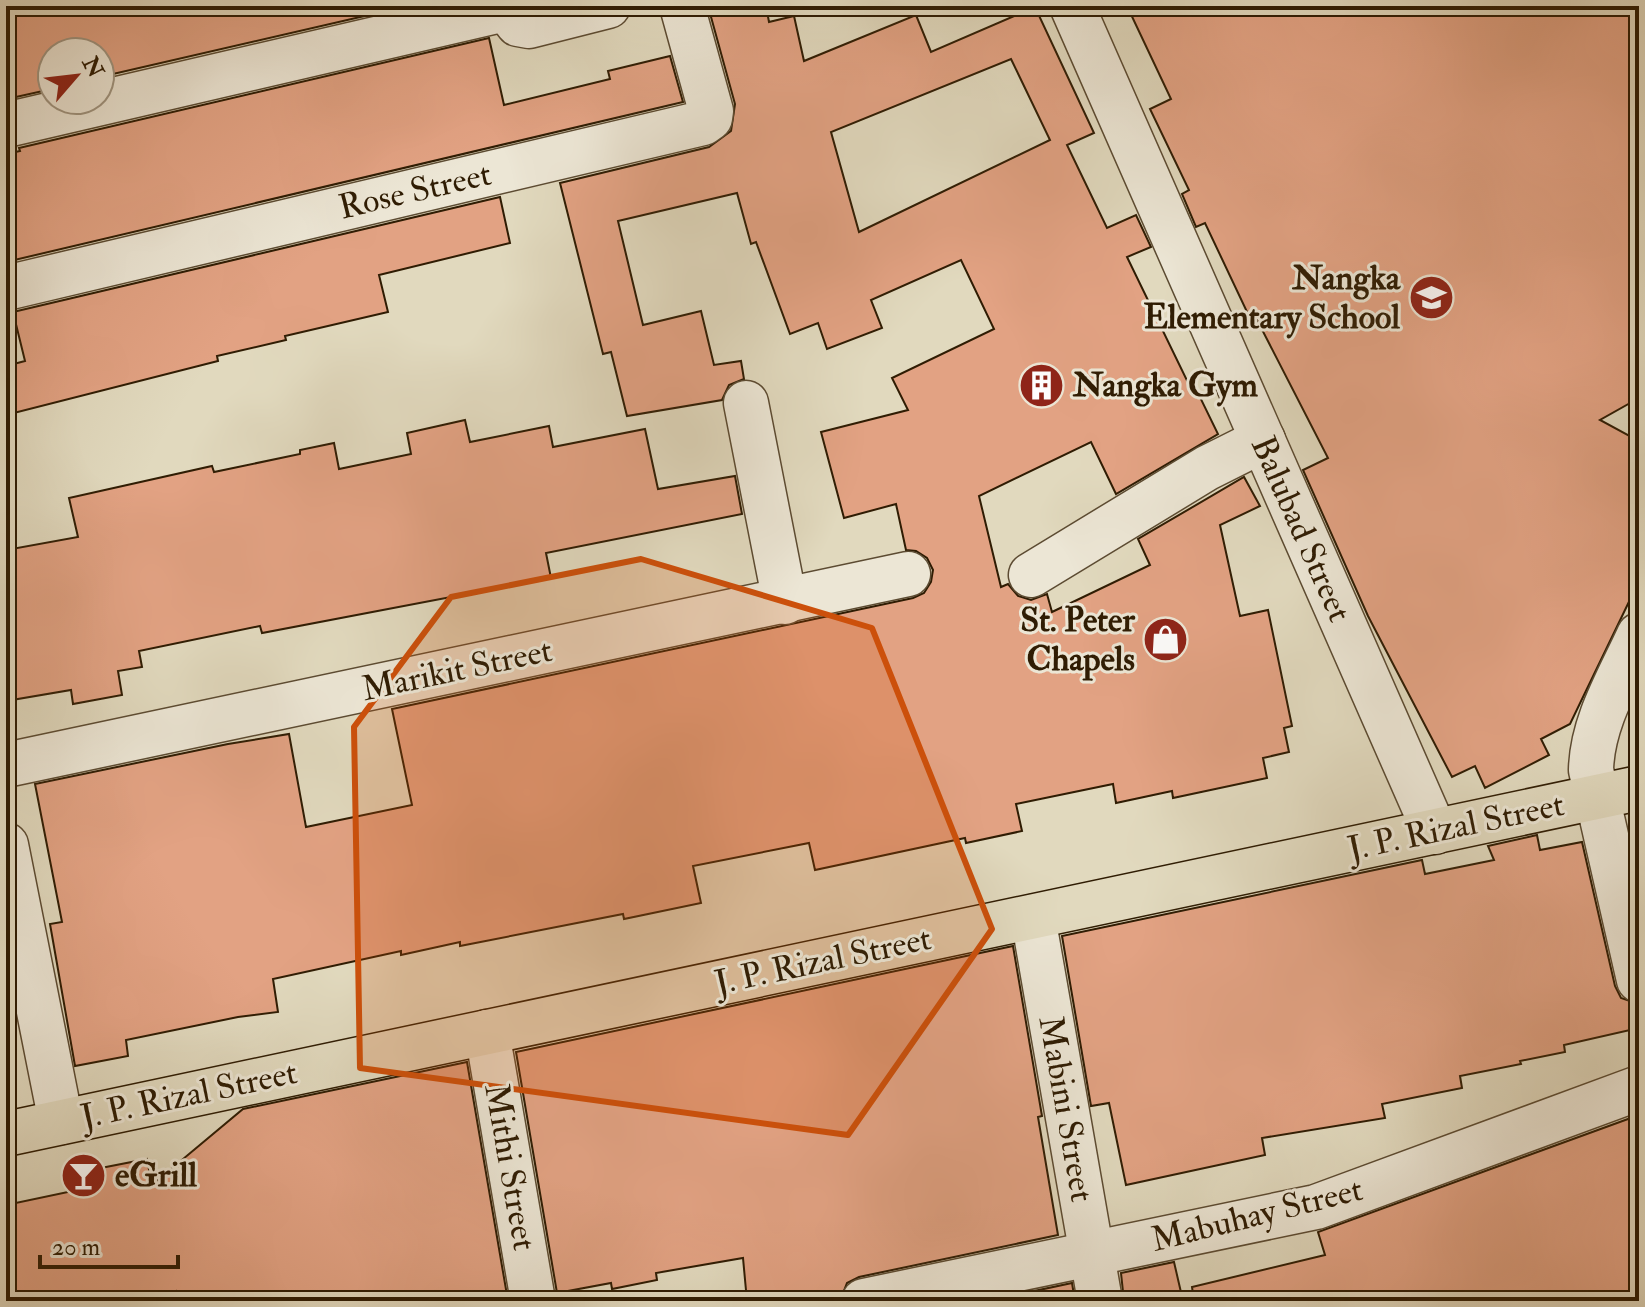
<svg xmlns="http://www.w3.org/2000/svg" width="1645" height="1307" viewBox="0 0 1645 1307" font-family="'IM FELL Double Pica',serif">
	<rect width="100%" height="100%" fill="#e1d9be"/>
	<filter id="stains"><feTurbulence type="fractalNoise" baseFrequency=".0025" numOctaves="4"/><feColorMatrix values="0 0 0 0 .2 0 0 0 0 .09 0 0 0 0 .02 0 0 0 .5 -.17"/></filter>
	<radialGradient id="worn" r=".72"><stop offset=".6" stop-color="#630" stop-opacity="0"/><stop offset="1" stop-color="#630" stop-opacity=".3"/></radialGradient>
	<g fill="#e2a283" stroke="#2f1c03" stroke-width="2" fill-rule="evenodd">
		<path d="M6 6H408L100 77V52H52V89L7 99Z"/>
		<path d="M708 6H766L769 22 794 16 804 61 916 15 931 52 1035 7 1094 133 1067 145 1107 228 1136 215 1151 247 1127 257 1194 395 1198 393 1218 434 1116 494 1091 442 979 496 1001 587 1008 584 1018 596 1031 600 1047 594 1052 612 1150 565 1138 539 1244 477 1260 506 1220 525 1240 616 1268 610 1292 726 1284 728 1289 752 1263 758 1267 778 1173 798 1172 791 1116 803 1113 784 1016 804 1022 831 966 843 965 838 815 870 809 843 693 866 701 903 624 919 623 914 460 946V942L401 955V951L273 979 278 1012 238 1017 126 1040 128 1056 75 1066 50 924 62 922 35 784 228 744 289 734 306 827 412 805 392 709 913 598 924 593 931 582 933 570 927 558 916 551 906 550 896 504 844 518 821 432 908 410 892 378 994 329 961 260 871 300 882 328 827 349 818 323 790 334 756 242 751 244 737 193 618 221 643 325 701 311 714 365 741 361 744 379 729 385 722 400 627 416 611 352 603 354 560 183 709 147 731 131 735 104ZM1011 59 1050 140 859 232 831 132Z"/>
		<path d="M1127 6H1639V398L1600 420 1639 441V581L1570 724 1541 739 1549 755 1485 788 1475 766 1452 777 1368 616 1303 470 1328 458 1253 312 1248 314 1205 223 1196 227 1182 194 1189 190 1150 109 1171 99Z"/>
		<path d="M489 38 504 105 610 79 608 71 670 56 683 102 6 262V154L20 151 19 148Z"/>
		<path d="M500 197 510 243 379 275 388 312 285 336 286 340 217 356 218 361 6 415V366L25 361 13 312Z"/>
		<path d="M465 420 470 442 549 426 553 447 645 429 658 489 735 476 742 514 546 553 551 578 262 633 260 626 139 651 142 667 118 671 122 695 73 704 71 690 6 701V550L78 537 69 498 212 466 214 472 300 454V450L334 443 339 469 411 454 407 433Z"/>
		<path d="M1537 835 1540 850 1582 842 1615 986 1621 998 1639 1004V1028L1564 1045 1565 1052 1520 1061 1521 1064 1460 1076 1462 1088 1382 1104 1385 1118 1262 1138 1265 1155 1126 1185 1109 1103 1091 1106 1062 936 1422 860 1425 874 1494 860 1488 846Z"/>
		<path d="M1013 946 1042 1116 1038 1117 1058 1235 859 1277 847 1283 840 1301H747L743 1258 656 1273 657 1280 612 1289 611 1283 557 1293 516 1052Z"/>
		<path d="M467 1062 508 1301H178L176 1291 124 1301H6V1205L68 1192 65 1175 147 1159 152 1185 243 1109Z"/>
		<path d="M1639 1115V1301H1194L1192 1287 1325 1255 1318 1232Z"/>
		<path d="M1174 1262 1183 1301H1124L1121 1273Z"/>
		<path d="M1072 1283 1075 1301H987Z"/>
	</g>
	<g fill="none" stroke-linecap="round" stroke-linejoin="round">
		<defs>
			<g id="minor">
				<path d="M504 6 518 24 529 26 608 6"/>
				<path d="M1072 6 1435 832"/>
				<path d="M6 125 505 9"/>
				<path d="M6 288 703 123 710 118 711 111 682 6"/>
				<path d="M746 403 785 602"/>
				<path d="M1031 575 1207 468 1263 440"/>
				<path d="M1639 635C1619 679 1592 722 1591 770L1639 980"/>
				<path d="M6 765 908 574"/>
				<path d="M6 845 61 1122"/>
				<path d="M1033 917 1100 1301"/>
				<path d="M487 1032 533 1301"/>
				<path d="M864 1301 1316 1207 1639 1088"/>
			</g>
			<path id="major" d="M6 1134 1639 788"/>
		</defs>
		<use href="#minor" stroke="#5c4b32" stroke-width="47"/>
		<use href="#major" stroke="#2f1c03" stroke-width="47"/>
		<use href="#minor" stroke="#ece6d5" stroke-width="44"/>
		<use href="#major" stroke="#e1d9be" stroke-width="44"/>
	</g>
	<path fill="#cc500b" fill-opacity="0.2" stroke="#cc500b" stroke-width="6" stroke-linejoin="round" d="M641 559 872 628 992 929 848 1135 360 1068 354 727 451 597Z"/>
	<defs>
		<symbol id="school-disc" viewBox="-11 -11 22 22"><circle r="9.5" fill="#8f2418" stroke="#ece6d5"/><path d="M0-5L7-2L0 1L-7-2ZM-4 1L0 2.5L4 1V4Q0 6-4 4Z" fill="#fff"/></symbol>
		<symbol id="building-disc" viewBox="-11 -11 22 22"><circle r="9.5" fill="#8f2418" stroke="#ece6d5"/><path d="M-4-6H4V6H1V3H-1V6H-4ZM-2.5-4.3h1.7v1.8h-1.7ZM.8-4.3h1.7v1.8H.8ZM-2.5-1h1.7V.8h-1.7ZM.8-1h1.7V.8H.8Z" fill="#fff"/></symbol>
		<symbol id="shop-disc" viewBox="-11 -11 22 22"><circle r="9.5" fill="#8f2418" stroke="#ece6d5"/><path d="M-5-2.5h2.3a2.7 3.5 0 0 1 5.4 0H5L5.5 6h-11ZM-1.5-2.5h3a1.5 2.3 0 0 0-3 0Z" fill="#fff"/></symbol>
		<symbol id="bar-disc" viewBox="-11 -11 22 22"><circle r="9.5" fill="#8f2418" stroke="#ece6d5"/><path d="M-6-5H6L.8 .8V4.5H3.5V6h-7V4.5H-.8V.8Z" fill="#fff"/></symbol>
	</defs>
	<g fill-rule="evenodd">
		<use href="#school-disc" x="1406" y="272" width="51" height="51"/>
		<use href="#building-disc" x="1016" y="360" width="51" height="51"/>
		<use href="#shop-disc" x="1140" y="614" width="51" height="51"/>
		<use href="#bar-disc" x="58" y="1150" width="51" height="51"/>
	</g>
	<g text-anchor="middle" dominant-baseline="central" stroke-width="6" stroke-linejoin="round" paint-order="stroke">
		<g font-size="34" fill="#2f1c03" stroke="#ece6d5">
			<text transform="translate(415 191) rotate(-13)">Rose Street</text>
			<text transform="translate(1301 529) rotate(66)">Balubad Street</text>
			<text transform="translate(457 670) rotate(-12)">Marikit Street</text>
			<text transform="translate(1456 827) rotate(-12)">J. P. Rizal Street</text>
			<text transform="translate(823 961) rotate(-12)">J. P. Rizal Street</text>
			<text transform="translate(189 1095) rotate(-12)">J. P. Rizal Street</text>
			<text transform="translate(1066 1109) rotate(80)">Mabini Street</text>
			<text transform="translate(510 1167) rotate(80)">Mithi Street</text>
			<text transform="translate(1257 1215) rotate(-14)">Mabuhay Street</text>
		</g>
		<g font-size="34" font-weight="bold" fill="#2f1c03" stroke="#ece6d5" text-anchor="end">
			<text x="1400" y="278">Nangka<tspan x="1400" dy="39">Elementary School</tspan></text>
			<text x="1073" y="385" text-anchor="start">Nangka Gym</text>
			<text x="1135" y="620">St. Peter<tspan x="1135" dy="39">Chapels</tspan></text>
			<text x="115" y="1175" text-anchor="start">eGrill</text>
		</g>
	</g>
	<rect width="1645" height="1307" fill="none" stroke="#e1d9be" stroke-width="32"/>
	<rect x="8" y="8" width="1629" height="1291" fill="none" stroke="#2f1c03" stroke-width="4"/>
	<rect x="16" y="16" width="1613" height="1275" fill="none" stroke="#2f1c03" stroke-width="2"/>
	<g transform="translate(76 76) rotate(62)"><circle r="38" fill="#ece6d5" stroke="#a09581" stroke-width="2"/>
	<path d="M0-6L14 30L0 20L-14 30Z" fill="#8f2418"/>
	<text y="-12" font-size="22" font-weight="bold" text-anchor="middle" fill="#2f1c03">N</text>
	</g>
	<path d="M40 1255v12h138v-12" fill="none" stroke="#2f1c03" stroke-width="4"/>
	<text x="52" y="1255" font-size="24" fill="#2f1c03" stroke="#ece6d5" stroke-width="6" paint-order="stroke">20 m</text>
	<rect width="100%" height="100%" filter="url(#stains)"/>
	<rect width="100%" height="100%" fill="url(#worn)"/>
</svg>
